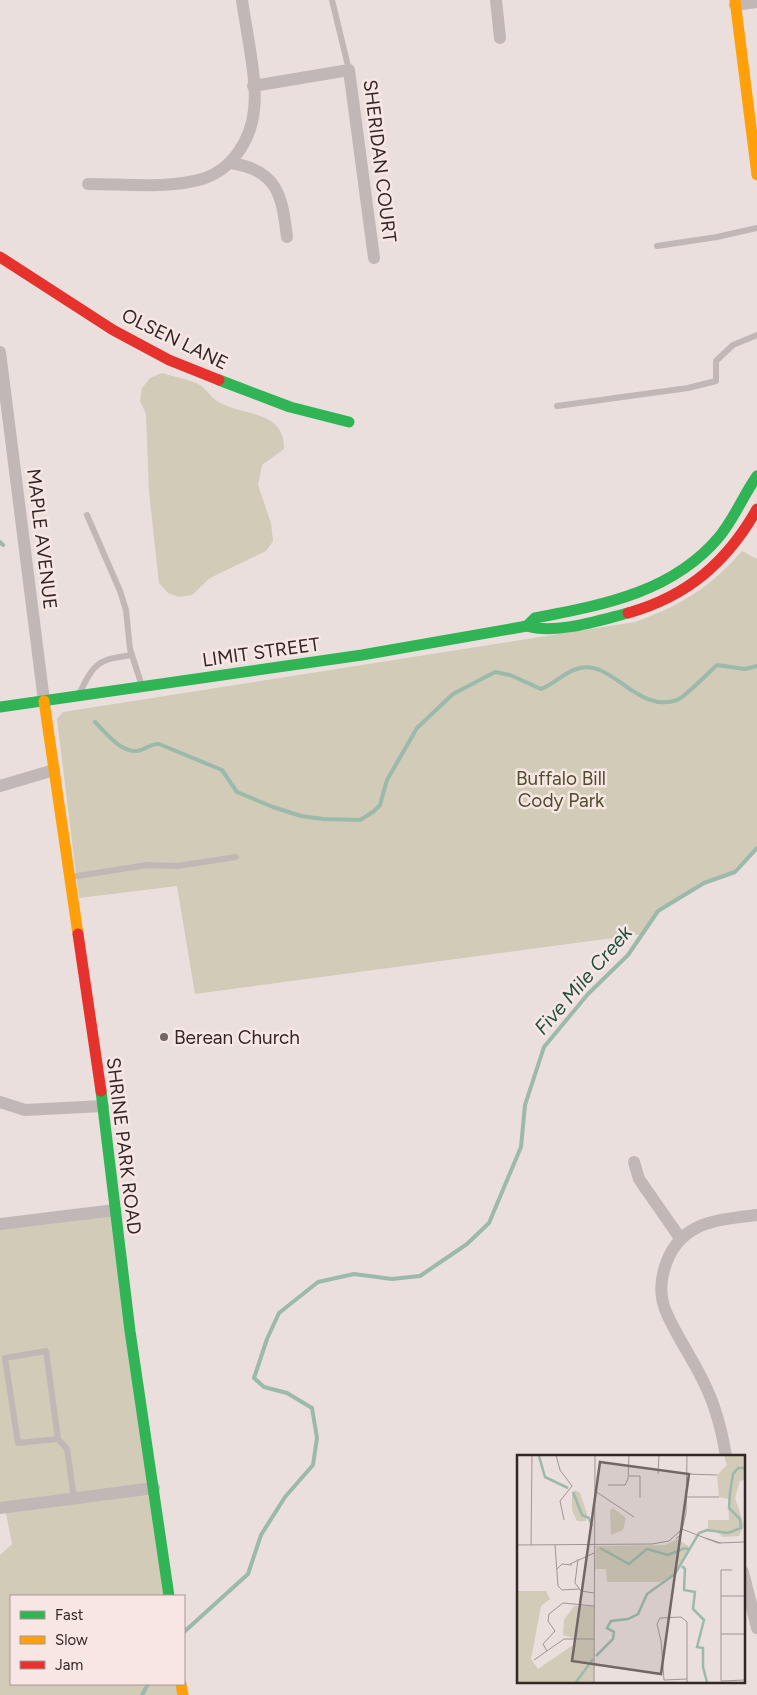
<svg xmlns="http://www.w3.org/2000/svg" width="757" height="1695" viewBox="0 0 757 1695" font-family="Figtree,sans-serif">
	<rect width="100%" height="100%" fill="#eadfdd"/>
	<g fill="#d1cbb8">
		<path d="M162 373C174 377 189 379 200 385 206 389 211 397 217 401 242 417 285 409 284 449L262 465 258 485 271 523 273 541 266 551 210 578 192 595 179 597 168 593 159 583 149 492 146 414 140 401 142 388 150 378Z"/>
		<path d="M742 551 757 559V848L735 872 704 883 658 911 643 934 195 994 177 886 79 898 57 719 63 712 635 622C680 606 711 587 742 551Z"/>
		<path d="M115 1210 169 1596H11V1684H181L183 1695H0V1555L12 1544 5 1508 0 1507V1224Z"/>
	</g>
	<g fill="none" stroke-linecap="round" stroke-linejoin="round">
		<g stroke="#9bbaac" stroke-width="4">
			<path d="M0 542 3 545"/>
			<path d="M95 722C105 732 120 752 137 751 146 750 150 743 159 744L222 770 237 792 273 807 301 816 323 819 360 820 373 812 380 805 387 780 417 728 453 694 495 672 510 675 541 689C555 684 565 671 580 668 612 660 638 714 677 700 684 698 709 672 717 665L745 669 757 666"/>
			<path d="M184 1632 248 1574 261 1535 285 1497 313 1465 317 1438 312 1408 287 1393 264 1387 254 1378 267 1339 279 1313 318 1282 354 1274 392 1279 420 1276 467 1244 489 1223 521 1147 525 1105 544 1047 588 994 628 955 658 911 704 883 735 872 757 848"/>
			<path d="M142 1695 148 1684"/>
		</g>
		<g stroke="#c2b7b7" stroke-width="6">
			<path d="M332 0 349 70"/>
			<path d="M657 246 717 237 757 228"/>
			<path d="M557 406 688 388 716 381V361L733 345 757 335"/>
			<path d="M87 515 120 591 126 610 130 649 142 686"/>
			<path d="M79 694C95 662 97 660 132 655"/>
			<path d="M71 877 147 865 177 866 236 857"/>
			<path d="M58 1439 46 1351 5 1358 18 1443 58 1439 67 1449 74 1498"/>
		</g>
		<g stroke="#c2b7b7" stroke-width="12">
			<path d="M496 0 500 38"/>
			<path d="M735 5 757 2"/>
			<path d="M253 86 349 70 374 258"/>
			<path d="M231 163C278 170 282 196 287 237"/>
			<path d="M88 184C123 184 169 189 202 179 232 170 251 140 254 110 258 82 246 30 242 0"/>
			<path d="M0 352 44 701"/>
			<path d="M0 786 54 770"/>
			<path d="M0 1102 25 1110 103 1106"/>
			<path d="M634 1162 639 1179 680 1238"/>
			<path d="M0 1224 115 1210"/>
			<path d="M726 1456C722 1432 717 1410 706 1387 695 1362 678 1339 667 1314 660 1299 660 1284 664 1270 677 1222 715 1220 757 1215"/>
			<path d="M0 1508 154 1488"/>
			<path d="M743 1572 757 1628"/>
		</g>
		<g stroke="#30b455" stroke-width="11">
			<path d="M219 380 290 407 349 422"/>
			<path d="M527 626 535 618C602 605 672 593 719 537 734 519 743 496 757 476"/>
			<path d="M0 707 362 655 527 626C555 635 600 620 628 613"/>
			<path d="M101 1091 130 1331 169 1596"/>
		</g>
		<g stroke="#ff9f0a" stroke-width="11">
			<path d="M735 0 757 175"/>
			<path d="M44 701 78 934"/>
			<path d="M181 1684 183 1695"/>
		</g>
		<g stroke="#e5322d" stroke-width="11">
			<path d="M0 257 113 330 169 360 219 380"/>
			<path d="M628 613C688 596 727 562 757 509"/>
			<path d="M78 934 101 1091"/>
		</g>
	</g>
	<circle fill="#726767" stroke="#f7e6e4" stroke-width="2" cx="164" cy="1037" r="5"/>
	<g text-anchor="middle" dominant-baseline="central" stroke-width="5" stroke-linejoin="round" paint-order="stroke">
		<g font-size="19" fill="#322627" stroke="#f7e6e4">
			<text transform="translate(380 161) rotate(83)">SHERIDAN COURT</text>
			<text transform="translate(175 339) rotate(26)">OLSEN LANE</text>
			<text transform="translate(42 539) rotate(83)">MAPLE AVENUE</text>
			<text transform="translate(261 652) rotate(-8)">LIMIT STREET</text>
			<text transform="translate(124 1146) rotate(83)">SHRINE PARK ROAD</text>
		</g>
		<g font-size="19" fill="#4f4d2b" stroke="#f7e6e4">
			<text x="561" y="778">Buffalo Bill<tspan x="561" dy="22">Cody Park</tspan></text>
		</g>
		<g font-size="19" fill="#322627" stroke="#f7e6e4" text-anchor="start">
			<text x="174" y="1037">Berean Church</text>
		</g>
		<g font-size="20" font-style="italic" fill="#1f503f" stroke="#f7e6e4">
			<text transform="translate(583 980) rotate(-49)">Five Mile Creek</text>
		</g>
	</g>
	<g transform="translate(517 1455)">
		<rect width="228" height="228" fill="#eadfdd"/>
		<path d="M207 0H227V25L223 26 218 43 227 70 222 81 206 82 200 77H191V65H212L211 44 202 42 200 20 210 10ZM58 35 63 38 70 59 69 66H60L55 55V39ZM96 53 109 63 106 75 94 80 93 56ZM161 84 174 93 158 119 143 127H90L89 114H78L79 91 148 90ZM0 136H29L33 144 24 151 14 204 21 214 59 188V184L46 180 47 165 57 151H77V227H0Z" fill="#d1cbb8"/>
		<path fill="none" stroke="#9bbaac" stroke-width="2.5" d="M22 1 28 22 51 33M56 37 65 60 72 63 75 71M83 93 112 109 130 94 151 100 168 93 173 95M165 111 168 114 167 135 178 137 176 154 187 165 180 192 186 193V212L190 227M79 201 96 184 97 177 90 173 94 166 111 164 121 159 130 139 158 119 182 78 190 75 211 78 224 73 223 64 212 53 213 38 216 19 221 13H228M59 227 76 204"/>
		<path fill="none" stroke="#a09594" stroke-width="1" d="M39 0 43 15 55 31 43 46 47 65M141 19 142 0M170 19 200 20M112 21H123V43M91 30H108M108 30 111 24 112 0M78 36 117 62M169 42H202M165 74 188 83M159 84 164 79 169 58 170 0M204 88 188 83 201 88 228 87M0 90 135 89 152 86 165 74M14 90 15 0M38 90 41 131 45 135 62 134M61 104 58 128 64 136 77 138M53 109 77 98M40 114 45 109 55 110M215 115H204V226L228 225M204 141H228M143 163 164 162 170 167V227M143 163 140 169 144 186 147 225 170 224M204 179H228M30 196 26 189 38 176 31 166 32 159 46 148 77 151M17 205 47 184H77M77 227 78 0"/>
		<path fill="#726767" fill-opacity="0.15" stroke="#726767" stroke-width="2.5" d="M83 7 172 19 144 219 55 206Z"/>
		<rect width="228" height="228" fill="none" stroke="#322627" stroke-width="2.5"/>
	</g>
	<rect x="10" y="1595" width="175" height="90" fill="#f7e6e4" stroke="#a89998"/>
	<rect x="20" y="1611" width="25" height="8" fill="#30b455" stroke="#a89998"/>
	<text x="55" y="1620" font-size="15" fill="#322627">Fast</text>
	<rect x="20" y="1636" width="25" height="8" fill="#ff9f0a" stroke="#a89998"/>
	<text x="55" y="1645" font-size="15" fill="#322627">Slow</text>
	<rect x="20" y="1661" width="25" height="8" fill="#e5322d" stroke="#a89998"/>
	<text x="55" y="1670" font-size="15" fill="#322627">Jam</text>
</svg>
